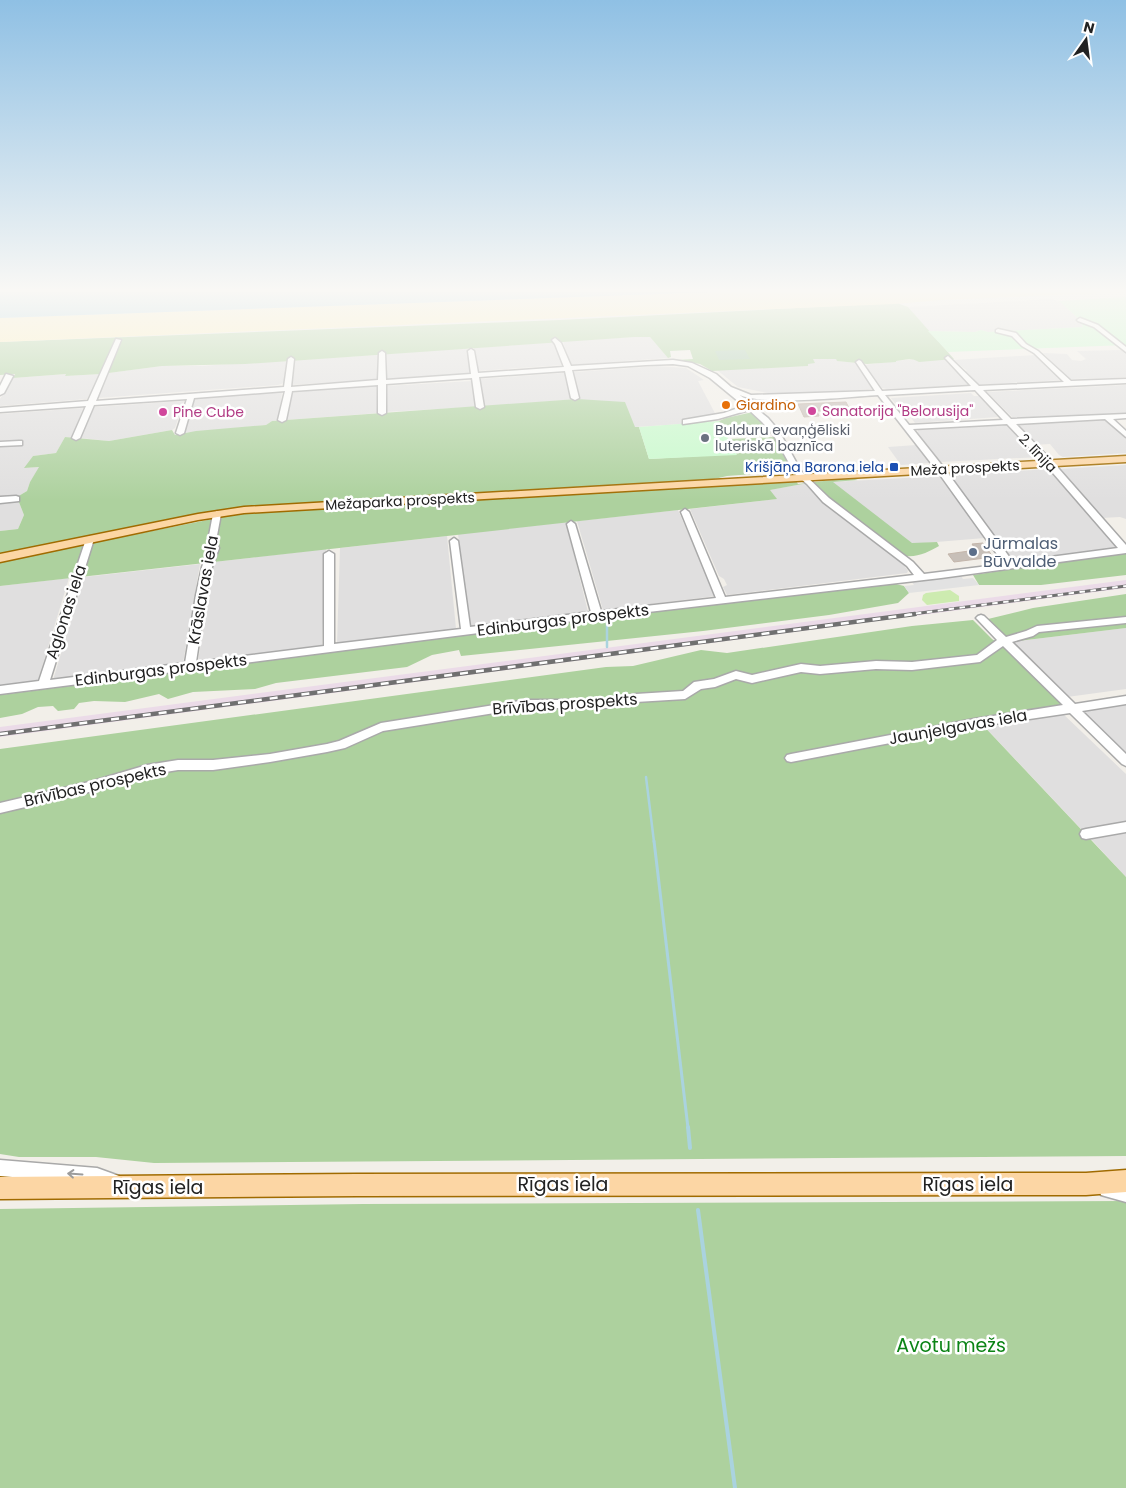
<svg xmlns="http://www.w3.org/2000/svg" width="1126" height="1488" viewBox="0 0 1126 1488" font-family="Poppins,sans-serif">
	<rect width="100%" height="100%" fill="#f2efe9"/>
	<g fill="#e0dfdf">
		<path d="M1052 299 1059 301 1080 320 1083 327 988 332 981 330 975 332 928 331 908 307Z"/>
		<path d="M635 337H650L668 358 569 365 563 341Z"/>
		<path d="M555 342 563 365 477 371 474 348Z"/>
		<path d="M467 348 471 374 386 379V354Z"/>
		<path d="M1123 350 1126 353V377L1113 378 1070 379 1043 353 1067 354 1072 360 1081 361 1086 359 1077 351Z"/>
		<path d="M378 355 379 379 292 385 294 360Z"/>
		<path d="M1036 355 1062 380 977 385 964 371H967L965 369 953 360Z"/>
		<path d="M812 359H836L838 361 856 363 875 389 777 395 738 387 717 370 808 366 807 364Z"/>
		<path d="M287 360 284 383 278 385 97 398 108 373 162 366H201Z"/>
		<path d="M904 360H948L971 385 887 389 882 388 864 365Z"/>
		<path d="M657 366 686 368 704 380 698 381 717 417 681 420 682 424 635 427 577 399 482 407 479 379Z"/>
		<path d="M66 374 65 376 101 374 87 399 0 406V399L13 378Z"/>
		<path d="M472 381 475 407 385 412 386 386Z"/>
		<path d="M378 385 379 413 286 420 292 392Z"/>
		<path d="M1126 385V413L1013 418 987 392Z"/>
		<path d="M282 392 279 420 272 421 266 425 184 433 193 398Z"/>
		<path d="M971 393 974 396H979L998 417 915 423 907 412H902L891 398Z"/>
		<path d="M184 401 175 428 172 430 109 441 80 438 94 407Z"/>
		<path d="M83 408 72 438 65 437 56 453 33 456 25 468 40 467 30 482 27 491 17 497 0 498V414Z"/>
		<path d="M1105 419 1126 439V453L1063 457 1059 455 1050 444 1034 445 1016 425Z"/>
		<path d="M1006 425H1009L1040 457 941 462 917 434 918 430Z"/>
		<path d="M916 445 930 463 901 465 888 447Z"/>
		<path d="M1126 465V519L1120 517 1101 518 1059 469Z"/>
		<path d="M1051 469 1118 548 1011 562 949 475Z"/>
		<path d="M941 476 985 538 912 544 832 482Z"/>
		<path d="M808 483 828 506 904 565 908 571 907 573 727 595 723 587 727 585 724 579 719 576 690 509 776 499 769 490Z"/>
		<path d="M19 502 24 515 18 529 0 531V504Z"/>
		<path d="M678 510 716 596 603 610 577 521Z"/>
		<path d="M566 522 588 612 470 627 458 534Z"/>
		<path d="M447 536 456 629 337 644 340 548Z"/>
		<path d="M326 549 322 645 198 661 214 562Z"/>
		<path d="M200 564 183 663 53 680 84 577Z"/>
		<path d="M69 578 38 680 0 685V586Z"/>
		<path d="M1126 628V689L1067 697 1010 642Z"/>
		<path d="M1126 702V754L1079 709Z"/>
		<path d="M1061 712 1126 774V822L1082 830 982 724Z"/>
		<path d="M1126 832V877L1090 838Z"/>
	</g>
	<path fill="#ebdbe8" d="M1126 580V588L0 737V727Z"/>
	<path fill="#cdebb0" d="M950 590 959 596V601L927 605 922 600 923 595 926 593Z"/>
	<g fill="#add19e">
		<path d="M897 303 908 307 954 359 919 362C911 357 904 360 896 361V362L867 364 837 361 836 359H813L815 363 808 364V366L712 371 700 364 677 360 693 359 690 350 670 351 671 357 668 358 650 337H635L245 364 162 366 101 374 65 376 66 374 13 378 15 374 0 375V342L560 320Z"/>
		<path d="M577 399 625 402 635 427H639L649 459 736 454 729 439 775 437 793 471 727 476 710 480 259 506 185 517 0 554V531L18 529 24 515 17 497 27 491 30 482 39 467 24 468 33 456 56 453 65 437 109 441 172 430 175 435 196 431 266 425 272 421Z"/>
		<path d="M753 412 773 433 726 435 719 421 726 418Z"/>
		<path d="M852 478 858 480 833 482 912 543 937 542 939 546C929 552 914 559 902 555 888 549 820 494 814 482Z"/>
		<path d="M796 481 798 484 808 483 770 490 777 499 0 586V561L238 514 268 511Z"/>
		<path d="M1126 552V575L1041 585H979L973 575Z"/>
		<path d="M892 583 904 586 909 593 898 603 829 615 703 631 461 656 459 650 432 655 407 667 276 683 255 689 193 692 168 699 159 694 125 702 94 701 79 703 74 709 58 711 53 706 38 707 22 714 0 718V695L593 619Z"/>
		<path d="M1126 594V628L1010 642 988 619 1033 608Z"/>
		<path d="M973 620 992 639 999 644 1003 641 1064 705 978 720 1126 877V1156L154 1163 96 1157H19L0 1154V749L606 667 633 666 701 650 727 653 912 626Z"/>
		<path d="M1126 1201V1488H0V1209L363 1204Z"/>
	</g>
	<path fill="#fff1ba" d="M712 292H1126L941 300 894 304 0 342V318Z"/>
	<path fill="#aacbaf" d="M745 350 750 359 719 360 715 351Z"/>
	<g fill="#c8facc">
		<path d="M1126 297V345L948 352 928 331 975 332 981 330 988 332 1083 327 1080 320 1059 301Z"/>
		<path d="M719 421 737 455 649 459 639 427Z"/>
	</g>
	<path fill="#e2e2e2" d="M961 576 963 579 973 578 979 585 909 593 904 586 914 585 912 582Z"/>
	<path fill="#aad3df" d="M0 292H712L0 318Z"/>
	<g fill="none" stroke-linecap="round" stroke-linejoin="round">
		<g stroke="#aad3df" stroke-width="2.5">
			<path d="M607 621V647"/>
			<path d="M646 777 654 842"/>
		</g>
		<path stroke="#aad3df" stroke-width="3" d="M654 841 688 1128"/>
		<g stroke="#aad3df" stroke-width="4">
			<path d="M688 1127 690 1148"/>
			<path d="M698 1210 735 1488"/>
		</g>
	</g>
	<g fill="#c7bfb8" stroke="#c4b6ab">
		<path d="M846 402 850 410 817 411 819 416 804 417 798 404Z"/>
		<path d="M983 543 993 557 954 562 948 554 976 550 972 544Z"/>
	</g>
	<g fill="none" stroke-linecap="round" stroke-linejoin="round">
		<defs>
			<g id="minor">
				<path d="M1080 318 1098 325 1126 347V352L1094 327 1078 321 1077 320Z"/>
				<path d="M998 329 1016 333 1026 344 1038 351 1071 381 1126 379V383L983 390 1011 419 1126 414V418L1113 419 1126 431V437L1105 419 1016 424 1052 461 1126 545V553L941 578 597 618 0 694V686L39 681 86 539 90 536 94 539 50 680 185 663 196 595 202 567 209 548 208 541 213 514 217 511 221 514 216 541 219 548 212 567 206 595 196 662 324 646V554L329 551 334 554V644L461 629 450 541 454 538 458 541 470 627 591 612 567 524 571 521 575 524 601 611 716 598 681 512 685 509 689 512 725 597 914 575 907 566 823 502 807 484 795 474 773 434 762 422 749 410 718 419 683 424V420L724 413 744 406 710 378 688 366 673 364 646 365 572 370 579 398 575 400 571 398 565 371 479 377 484 407 480 409 476 407 472 378 386 384V413L382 415 378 413V385L292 391 286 420 282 422 278 420 285 391 194 398 184 433 180 435 176 433 187 399 94 405 80 438 76 440 72 438 86 406 0 412V408L88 401 116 339 121 340 96 401 284 387 288 359 291 357 294 359 291 387 378 380 379 353 382 351 385 353 386 380 471 374 468 351 471 349 474 351 478 373 564 367 555 344 552 340 555 338 561 343 571 366 673 360 692 363 716 374 731 387 751 395 875 391 856 362 859 360 861 361 882 391 971 386 946 359 945 358 948 356 979 386 1064 382 1034 353 1022 346 1012 336 996 332V330ZM975 390 1003 420 909 425 885 395ZM740 395C764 406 848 397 878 395L938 472 1004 564 924 574 913 562 829 498 801 471 779 431 768 418 753 406 754 400 748 402ZM1007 424 1046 465 1118 548 1013 562 944 468 913 429Z"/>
				<path d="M6 374 13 376 4 393 0 395V386Z"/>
				<path d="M19 441H22V445L0 446V442Z"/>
				<path d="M16 496 19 497V501L0 503V497Z"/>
				<path d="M981 615 984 616 1006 637 1026 631 1037 626 1126 617V623L1039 632 1033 636 1012 642 1075 704 1126 696V704L1082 711 1126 754V766L1122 764 1070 713 974 727 791 762 787 761 785 758 787 755 791 754 974 719 1063 705 1003 646 980 662 912 670 876 669 820 674 801 672 752 683 736 679 715 687 701 689 685 699 636 702 605 708H526L383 731 345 748 327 752 270 762 213 770H178L147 775 93 791 0 813V803L93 781 147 765 178 760H213L270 754 327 744 339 741 381 723 526 700H605L636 694 683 691 694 682 714 679 736 671 752 675 801 664 820 666 876 661 912 662 977 655 997 640 978 620 976 618 978 616Z"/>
				<path d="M1126 822V832L1086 839 1082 838 1080 834 1082 830 1086 829Z"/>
				<path d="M0 1160 97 1168 119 1176 121 1182 119 1188 113 1190 97 1184 0 1176Z"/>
				<path d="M1107 1181 1126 1186V1202L1101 1195 1099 1189 1101 1183Z"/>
			</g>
			<g id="major">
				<path d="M1126 456V462L244 513 198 520 0 562V554L198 514 244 507Z"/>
				<path d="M1126 1170V1192L1086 1195 357 1196 0 1199V1177L357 1174 1086 1173Z"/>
			</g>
		</defs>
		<use href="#minor" stroke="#a9a9a9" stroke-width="3"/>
		<use href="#major" stroke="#a06b00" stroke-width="3"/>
		<use href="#minor" fill="#fff" fill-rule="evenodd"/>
		<use href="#major" fill="#fcd6a4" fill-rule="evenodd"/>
		<defs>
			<path id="rail-far1" d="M905 615 1126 586"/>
			<path id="rail" d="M0 734 915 614"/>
		</defs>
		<use href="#rail-far1" stroke="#707070" stroke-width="3"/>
		<use href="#rail" stroke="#707070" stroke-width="4.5"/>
		<use href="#rail-far1" stroke="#fff" stroke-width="2" stroke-dasharray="5.5" stroke-linecap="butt"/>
		<use href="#rail" stroke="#fff" stroke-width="2.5" stroke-dasharray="8" stroke-linecap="butt"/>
	</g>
	<defs><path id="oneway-shaft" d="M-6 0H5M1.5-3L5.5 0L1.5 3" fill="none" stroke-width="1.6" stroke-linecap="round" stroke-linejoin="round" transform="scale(1.25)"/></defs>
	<use stroke="#9c9c9c" href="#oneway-shaft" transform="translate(75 1174) rotate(-176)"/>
	<linearGradient id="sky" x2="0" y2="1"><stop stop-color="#8fc0e4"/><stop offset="0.58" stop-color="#f9f8f5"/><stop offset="1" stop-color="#f9f8f5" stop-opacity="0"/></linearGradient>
	<rect width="1126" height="500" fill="url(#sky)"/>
	<circle fill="#e8710a" stroke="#fff" stroke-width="2" cx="726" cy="405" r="5"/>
	<g fill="#d1479c" stroke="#fff" stroke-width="2">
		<circle cx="812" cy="411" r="5"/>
		<circle cx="163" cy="412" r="5"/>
	</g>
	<circle fill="#6b7280" stroke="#fff" stroke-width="2" cx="705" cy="438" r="5"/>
	<rect fill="#1a4fb4" stroke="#fff" stroke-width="2" x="889" y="462" width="10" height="10" rx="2.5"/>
	<circle fill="#5c6f8a" stroke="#fff" stroke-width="2" cx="973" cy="552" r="5"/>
	<g text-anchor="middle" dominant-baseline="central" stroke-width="5" stroke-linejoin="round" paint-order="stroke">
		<g font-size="14" fill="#c56008" stroke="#fff" text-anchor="start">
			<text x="736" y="405">Giardino</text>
		</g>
		<g font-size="14" fill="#b23c85" stroke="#fff" text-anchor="start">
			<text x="822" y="411">Sanatorija "Belorusija"</text>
			<text x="173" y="412">Pine Cube</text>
		</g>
		<g font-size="14" fill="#5b616d" stroke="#fff" text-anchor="start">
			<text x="715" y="430">Bulduru evaņģēliski<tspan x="715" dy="16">luteriskā baznīca</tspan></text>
		</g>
		<g font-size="14" fill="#222" stroke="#fff">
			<text transform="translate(1038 453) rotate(46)">2. līnija</text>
			<text transform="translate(965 468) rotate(-3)">Meža prospekts</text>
			<text transform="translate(400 501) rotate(-3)">Mežaparka prospekts</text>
		</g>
		<g font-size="14" fill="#164399" stroke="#fff" text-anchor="end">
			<text x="884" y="467">Krišjāņa Barona iela</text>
		</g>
		<g font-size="16" fill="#4e5e75" stroke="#fff" text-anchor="start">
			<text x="983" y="543">Jūrmalas<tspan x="983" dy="18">Būvvalde</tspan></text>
		</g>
		<g font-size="16" fill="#222" stroke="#fff">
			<text transform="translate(203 590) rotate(-80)">Krāslavas iela</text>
			<text transform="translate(66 612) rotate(-72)">Aglonas iela</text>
			<text transform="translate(563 620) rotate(-7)">Edinburgas prospekts</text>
			<text transform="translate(161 670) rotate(-7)">Edinburgas prospekts</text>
			<text transform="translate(565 704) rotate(-4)">Brīvības prospekts</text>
			<text transform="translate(958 727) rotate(-10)">Jaunjelgavas iela</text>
			<text transform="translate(95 785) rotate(-13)">Brīvības prospekts</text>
		</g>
		<g font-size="19" fill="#222" stroke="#fff">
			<text x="563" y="1184">Rīgas iela</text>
			<text x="968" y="1184">Rīgas iela</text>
			<text x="158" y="1187">Rīgas iela</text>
		</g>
		<g font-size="19" fill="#0c8416" stroke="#fff">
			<text x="951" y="1345">Avotu mežs</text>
		</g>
	</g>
	<g transform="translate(1086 40) rotate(14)" stroke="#ffffff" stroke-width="4" paint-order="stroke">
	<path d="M0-4L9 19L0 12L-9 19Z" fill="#222222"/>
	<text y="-8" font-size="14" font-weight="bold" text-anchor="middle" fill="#222222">N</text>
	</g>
</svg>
